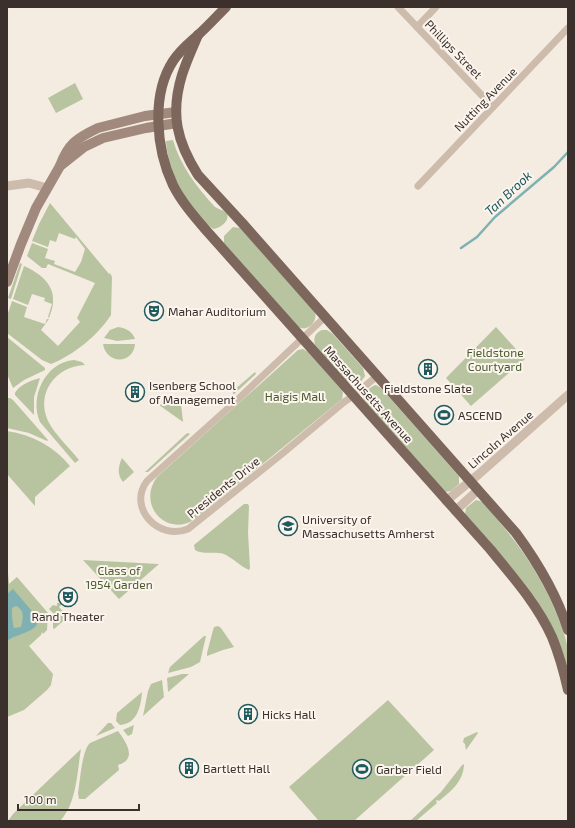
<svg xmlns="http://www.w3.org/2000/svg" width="575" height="828" viewBox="0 0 575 828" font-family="'Exo 2',sans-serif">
	<rect width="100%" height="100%" fill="#f4ebe1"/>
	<g fill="#b8c4a0">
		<path d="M75 83 83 99 56 113 48 98Z"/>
		<path d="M173 140C180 165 196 186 214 206 218 210 224 209 227 214 230 221 220 228 214 229 208 227 204 221 200 217 182 196 168 169 166 141Z"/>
		<path d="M50 203 109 274 110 273 112 277 111 315C98 335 74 355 51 364L42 360 7 333V316L12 301 27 307 24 317 45 324 47 319H49L41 330 58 346 80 322 77 318 95 283 48 264 46 268H42L27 256 32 243 48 249 45 258 55 261 54 264 75 272 81 262 85 249 76 237 75 239 59 233 56 242 50 240 48 247 32 241 39 224Z"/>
		<path d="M233 227 240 228 315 312C318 322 307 332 298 327L224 243V236Z"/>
		<path d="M20 263 22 264 11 299 8 298Z"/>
		<path d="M24 266C38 272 55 284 53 302 53 307 51 312 49 318L48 317 52 304 44 301 45 298 32 294 28 305 13 299Z"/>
		<path d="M118 327C126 328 132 331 135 339L117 341 104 338 110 330Z"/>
		<path d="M496 327 525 359 471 406 446 378Z"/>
		<path d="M322 330H327L333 334 363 368 365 376 360 383 353 385 347 382 315 345C313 338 315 333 322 330Z"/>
		<path d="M7 337 45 368V370L24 380 13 388 7 374Z"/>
		<path d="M103 344H135C133 365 106 364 103 344Z"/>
		<path d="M303 349 308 352 342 390 343 393 342 399 194 520C165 537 137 504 157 477L298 350Z"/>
		<path d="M74 360 82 362 85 365C57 366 35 392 48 421 55 435 69 447 79 460L75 463 40 422C29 396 46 362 74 360Z"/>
		<path d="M255 372 256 374 233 395V391Z"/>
		<path d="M40 378 34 397V415L15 395V393C19 385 32 380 40 378Z"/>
		<path d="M375 385 378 386 382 389 459 476V484L451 491 446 492 441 488 364 400C362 393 369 388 375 385Z"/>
		<path d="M7 398H10L13 400 48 440 47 441 29 433 7 428Z"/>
		<path d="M177 401 181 404 183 422 159 405Z"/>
		<path d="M7 431C32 435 54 446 70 466L35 497V506L7 474Z"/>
		<path d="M188 433 190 434 148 472H145L186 434Z"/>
		<path d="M122 458 134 472 123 482C117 475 118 467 122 458Z"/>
		<path d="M476 500 483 502C514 539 537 567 556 612 561 624 566 637 568 650 569 656 568 663 568 669 555 622 533 591 501 556 489 542 474 529 465 514L466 508Z"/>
		<path d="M244 504H248L249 506 248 533 250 568 249 570C240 566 233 558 224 554 215 551 202 555 195 550L194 545Z"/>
		<path d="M83 560 159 564 119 599Z"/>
		<path d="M7 572 8 573 9 584 17 577 48 613 47 630 43 634 42 632 41 635 29 646 53 674 51 685 47 690 24 710 7 717Z"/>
		<path d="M57 603H63L59 607 68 617 54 629 53 628V613L49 609 53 605 57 606Z"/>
		<path d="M218 626 221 628 234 647 223 650 207 656V653L213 630 214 627Z"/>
		<path d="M204 636H206L200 662 191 667 168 673 170 667Z"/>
		<path d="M182 674H189L168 692 167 678Z"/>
		<path d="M162 680 164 697 143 716 148 691 151 684Z"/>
		<path d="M142 692C141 706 137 724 120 725L116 721 117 713Z"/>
		<path d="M388 700 434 750 354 821H319L289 787Z"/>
		<path d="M108 723H111L115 728 96 736Z"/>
		<path d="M134 725 132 734 128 736 123 730Z"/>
		<path d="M118 731C126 742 138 759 118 765L119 770 85 799H79L78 793C80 781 82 750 90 743Z"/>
		<path d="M477 732 478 733 466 750 465 744 463 742 464 738Z"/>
		<path d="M81 749C77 772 77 803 60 821H8L13 814Z"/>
		<path d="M463 764 464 765C463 782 451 791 439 801L437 800 436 801 437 803 416 821H410L441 792Z"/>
	</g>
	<path fill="#7fb0b2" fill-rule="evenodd" d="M13 589 37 617C37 619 38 624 36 626 30 633 14 635 7 641V594ZM16 606C25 610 23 619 21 627L14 628C12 621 12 615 12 608Z"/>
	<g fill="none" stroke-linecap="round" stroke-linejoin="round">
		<path stroke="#7fb0b2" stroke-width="2.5" d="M461 248 477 237 495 217 554 167 568 152"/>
		<g stroke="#cdbbac" stroke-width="7">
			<path d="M398 7 493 107"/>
			<path d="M417 27 436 7"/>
			<path d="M418 186 568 28"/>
			<path d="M325 317 235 402 147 481C127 508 159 541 188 529L283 453 344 402 353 396 377 376"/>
		</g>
		<g stroke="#cdbbac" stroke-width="9">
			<path d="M7 186 29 183 47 188"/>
			<path d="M446 501 479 474 568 395"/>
			<path d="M455 511 478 490"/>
		</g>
		<g stroke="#a18a7d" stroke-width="10">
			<path d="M60 166C68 144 77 138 98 128L145 116 176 112"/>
			<path d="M7 282 21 244 36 208 60 166 84 147 103 138 146 128 177 123"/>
		</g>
		<g stroke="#7d675c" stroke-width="10">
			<path d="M226 7C217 16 208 26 198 35 188 44 180 50 173 61 151 95 156 149 173 185 181 201 193 215 205 229L490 549C513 577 537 604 552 637 559 654 564 672 568 690"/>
			<path d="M198 35C192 49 186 62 182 75 170 114 177 142 198 175L244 225 516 533C538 563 557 595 568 630"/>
		</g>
	</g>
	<defs>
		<symbol id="theatre-ring" viewBox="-11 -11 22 22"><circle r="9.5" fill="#fbf5ee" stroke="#1f5a5e" stroke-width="1.5"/><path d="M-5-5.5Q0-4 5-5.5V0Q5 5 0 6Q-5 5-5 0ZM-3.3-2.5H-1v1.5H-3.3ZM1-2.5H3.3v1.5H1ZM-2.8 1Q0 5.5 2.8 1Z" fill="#1f5a5e"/></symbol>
		<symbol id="building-ring" viewBox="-11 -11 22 22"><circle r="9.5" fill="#fbf5ee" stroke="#1f5a5e" stroke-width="1.5"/><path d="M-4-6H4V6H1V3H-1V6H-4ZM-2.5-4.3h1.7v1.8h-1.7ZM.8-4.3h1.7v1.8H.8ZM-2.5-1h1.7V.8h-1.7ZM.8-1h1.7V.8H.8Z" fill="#1f5a5e"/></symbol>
		<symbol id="stadium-ring" viewBox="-11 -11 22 22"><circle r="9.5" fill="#fbf5ee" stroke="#1f5a5e" stroke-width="1.5"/><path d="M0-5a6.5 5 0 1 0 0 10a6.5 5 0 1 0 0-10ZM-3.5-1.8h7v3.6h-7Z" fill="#1f5a5e"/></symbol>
		<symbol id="university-ring" viewBox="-11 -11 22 22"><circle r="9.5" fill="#fbf5ee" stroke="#1f5a5e" stroke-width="1.5"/><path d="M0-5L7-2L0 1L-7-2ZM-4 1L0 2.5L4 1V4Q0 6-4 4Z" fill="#1f5a5e"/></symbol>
	</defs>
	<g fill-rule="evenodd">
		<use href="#theatre-ring" x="143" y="300" width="22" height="22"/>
		<use href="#building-ring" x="417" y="358" width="22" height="22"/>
		<use href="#building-ring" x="124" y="381" width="22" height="22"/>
		<use href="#stadium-ring" x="433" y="404" width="22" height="22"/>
		<use href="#university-ring" x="277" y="515" width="22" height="22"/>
		<use href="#theatre-ring" x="57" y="586" width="22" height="22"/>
		<use href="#building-ring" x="237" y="703" width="22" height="22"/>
		<use href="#building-ring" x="178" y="757" width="22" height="22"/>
		<use href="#stadium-ring" x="351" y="758" width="22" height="22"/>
	</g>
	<g text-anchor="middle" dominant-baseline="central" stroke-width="4" stroke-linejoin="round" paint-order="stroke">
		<g font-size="12" fill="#3b302b" stroke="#fbf5ee">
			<text transform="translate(454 49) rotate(46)">Phillips Street</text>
			<text transform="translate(485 99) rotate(-46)">Nutting Avenue</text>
			<text transform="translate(369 394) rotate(48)">Massachusetts Avenue</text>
			<text transform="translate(500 439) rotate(-41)">Lincoln Avenue</text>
			<text transform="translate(223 487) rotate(-39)">Presidents Drive</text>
		</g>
		<g font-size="12" fill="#3b302b" stroke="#fbf5ee" text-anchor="start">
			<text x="168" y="311">Mahar Auditorium</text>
			<text x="149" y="385">Isenberg School<tspan x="149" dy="14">of Management</tspan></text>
			<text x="428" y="388" text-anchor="middle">Fieldstone Slate</text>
			<text x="458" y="415">ASCEND</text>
			<text x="302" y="519">University of<tspan x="302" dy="14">Massachusetts Amherst</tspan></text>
			<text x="68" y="616" text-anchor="middle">Rand Theater</text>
			<text x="262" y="714">Hicks Hall</text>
			<text x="203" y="768">Bartlett Hall</text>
			<text x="376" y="769">Garber Field</text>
		</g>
		<g font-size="12" fill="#4a5a2e" stroke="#fbf5ee">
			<text x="495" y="352">Fieldstone<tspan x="495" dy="14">Courtyard</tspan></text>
			<text x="295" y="396">Haigis Mall</text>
			<text x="119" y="570">Class of<tspan x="119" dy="14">1954 Garden</tspan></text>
		</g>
		<g font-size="13" font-style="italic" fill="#1f5a5e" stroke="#fbf5ee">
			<text transform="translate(508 193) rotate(-43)">Tan Brook</text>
		</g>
	</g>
	<rect width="575" height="828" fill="none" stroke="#3b302b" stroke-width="16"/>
	<path d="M18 804v6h121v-6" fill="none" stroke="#3b302b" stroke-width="2"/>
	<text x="24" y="804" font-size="12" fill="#3b302b" stroke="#fbf5ee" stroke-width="3" paint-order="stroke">100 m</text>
</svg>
